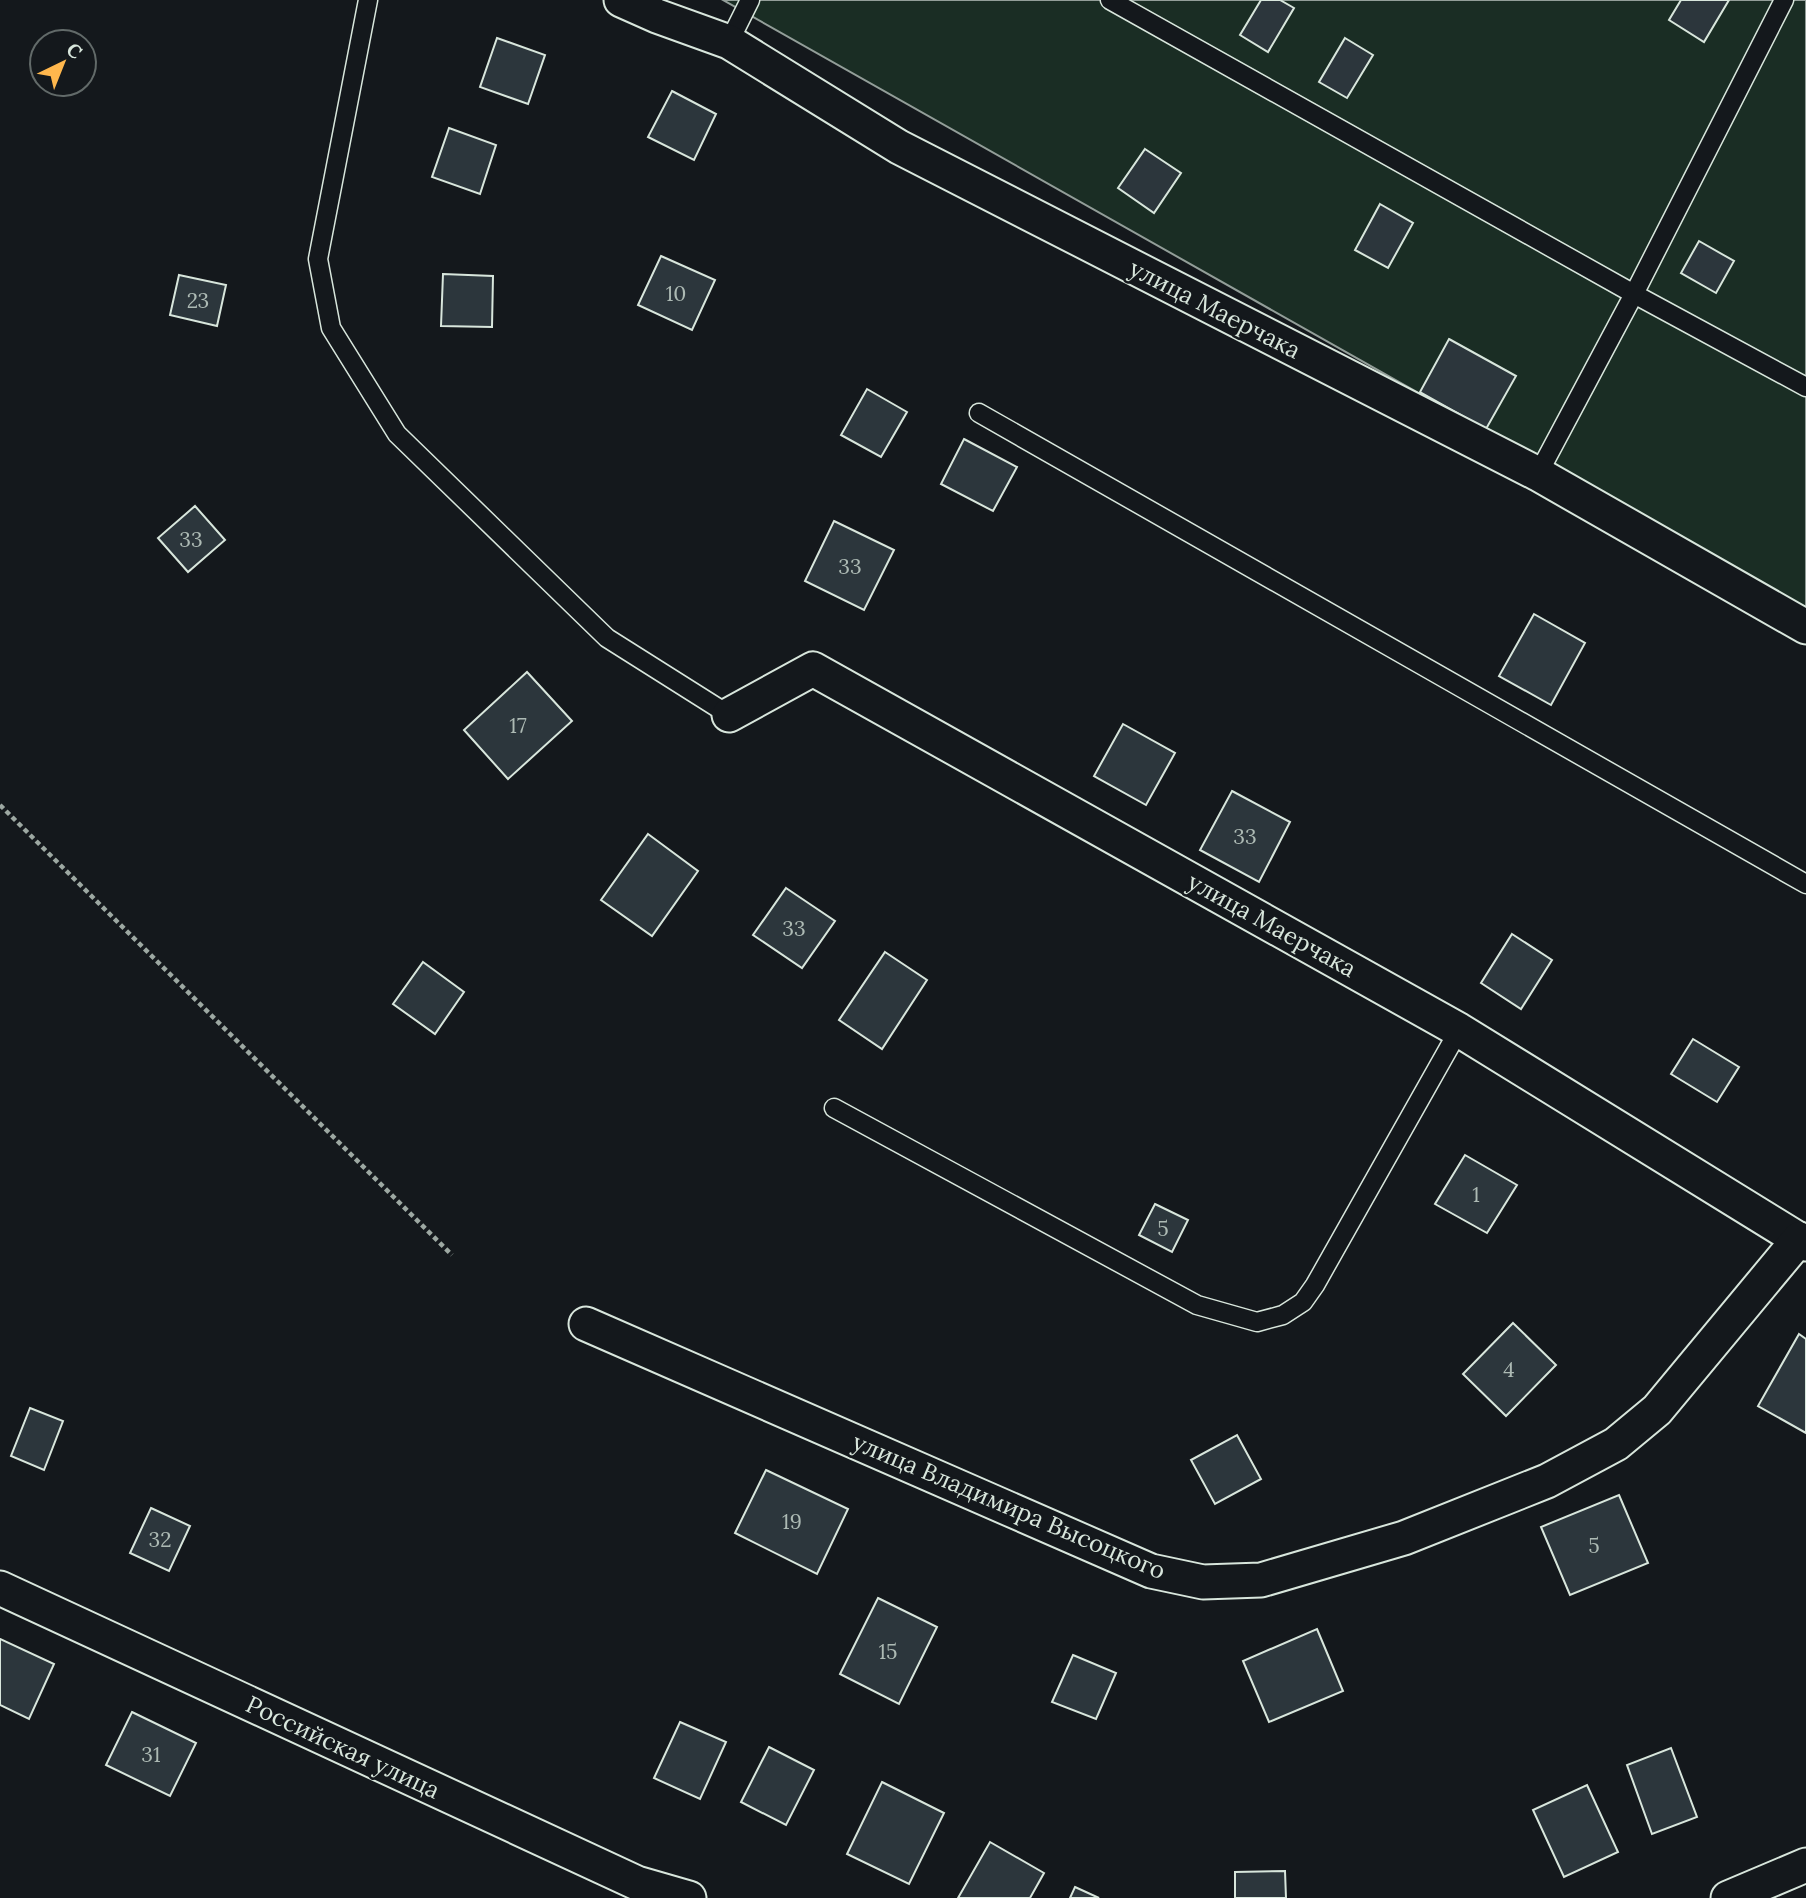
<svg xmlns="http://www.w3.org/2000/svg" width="1806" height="1898" viewBox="0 0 1806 1898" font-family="Lora,serif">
	<rect width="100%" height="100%" fill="#14181c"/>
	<path fill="#1a2d24" stroke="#939e99" stroke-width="2" d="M723 0H1806V612Z"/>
	<g fill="#2c363c" stroke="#d8e6dc" stroke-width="2">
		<path d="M1261 0H1280L1294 8 1268 52 1240 35Z"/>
		<path d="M1681 0H1729L1704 42 1669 20Z"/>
		<path d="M497 38 545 55 528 104 480 87Z"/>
		<path d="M1345 38 1373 55 1347 98 1319 82Z"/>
		<path d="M672 91 716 114 694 160 648 137Z"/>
		<path d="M449 128 496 145 480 194 432 177Z"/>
		<path d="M1145 149 1181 173 1154 213 1118 188Z"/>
		<path d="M1380 204 1413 223 1388 268 1355 250Z"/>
		<path d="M1699 241 1734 261 1716 293 1681 273Z"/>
		<path d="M661 256 715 280 692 330 638 305Z"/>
		<path d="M443 274 493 276 492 327 441 326Z"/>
		<path d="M179 275 226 285 217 326 170 315Z"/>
		<path d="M1449 339 1516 376 1486 429 1420 392Z"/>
		<path d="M867 389 907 412 881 457 841 435Z"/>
		<path d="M964 439 1017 467 993 511 941 484Z"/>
		<path d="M195 506 225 540 188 572 158 538Z"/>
		<path d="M834 521 894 550 864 610 805 581Z"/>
		<path d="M1534 614 1585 643 1551 705 1499 676Z"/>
		<path d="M527 672 572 721 508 779 464 730Z"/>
		<path d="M1123 724 1175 753 1146 805 1094 776Z"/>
		<path d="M1232 791 1290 822 1259 882 1200 850Z"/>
		<path d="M648 834 698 871 652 936 601 900Z"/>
		<path d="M786 888 835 921 802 968 753 935Z"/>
		<path d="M1512 934 1552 960 1521 1009 1481 983Z"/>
		<path d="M885 952 927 980 882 1049 839 1020Z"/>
		<path d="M423 962 464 992 435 1034 393 1004Z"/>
		<path d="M1693 1039 1739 1067 1717 1102 1671 1074Z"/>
		<path d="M1465 1155 1517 1185 1487 1233 1435 1204Z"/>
		<path d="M1155 1204 1188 1220 1172 1252 1139 1235Z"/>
		<path d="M1513 1323 1556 1365 1506 1416 1463 1374Z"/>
		<path d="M1799 1334 1806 1339V1433L1758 1406Z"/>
		<path d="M30 1408 63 1421 44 1470 11 1456Z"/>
		<path d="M1237 1435 1261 1479 1215 1504 1191 1460Z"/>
		<path d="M766 1470 848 1509 817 1574 735 1533Z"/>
		<path d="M1619 1495 1648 1563 1570 1595 1541 1527Z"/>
		<path d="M151 1508 190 1526 169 1571 130 1553Z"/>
		<path d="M878 1598 937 1627 899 1704 840 1674Z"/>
		<path d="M1317 1629 1343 1691 1269 1722 1243 1661Z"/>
		<path d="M0 1639 54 1664 29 1719 0 1705Z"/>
		<path d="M1073 1655 1116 1673 1096 1719 1052 1702Z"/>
		<path d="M132 1712 196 1743 170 1796 106 1765Z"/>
		<path d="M680 1722 726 1742 700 1799 654 1778Z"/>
		<path d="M769 1747 814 1770 786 1825 741 1802Z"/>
		<path d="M1671 1748 1697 1817 1652 1834 1627 1765Z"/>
		<path d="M882 1782 944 1813 909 1884 847 1854Z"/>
		<path d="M1587 1785 1618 1852 1564 1877 1533 1810Z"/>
		<path d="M990 1842 1044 1873 1030 1898H958Z"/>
		<path d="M1285 1871 1286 1898H1235V1872Z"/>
		<path d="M1075 1887 1099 1898H1070Z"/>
	</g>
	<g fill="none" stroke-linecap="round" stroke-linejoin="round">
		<defs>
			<g id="service">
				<path d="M368 0 318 259 331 328 397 434 607 638 729 715"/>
				<path d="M1110 0 1634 294 1806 387"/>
				<path d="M729 42 750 0"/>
				<path d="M979 413 1806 884"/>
				<path d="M1538 474 1634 294 1784 0"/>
				<path d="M834 1108 1197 1305 1257 1322 1283 1315 1303 1302 1315 1285 1459 1030"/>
			</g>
			<g id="minor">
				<path d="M621 0 657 16 729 42 899 147 1538 474 1806 627"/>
				<path d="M729 715 813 669 1459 1030 1806 1244"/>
				<path d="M586 1324 1151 1571 1203 1582 1261 1580 1404 1538 1547 1481 1616 1444 1657 1410 1799 1239"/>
				<path d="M0 1588 637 1883 689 1898"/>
				<path d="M1728 1898 1806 1865"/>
			</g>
		</defs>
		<use href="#service" stroke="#d8e6dc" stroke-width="21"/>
		<use href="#minor" stroke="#d8e6dc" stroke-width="37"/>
		<path stroke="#9da8a2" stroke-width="4.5" stroke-dasharray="5 3.5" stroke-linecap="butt" d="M0 805 452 1255"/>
		<use href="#service" stroke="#14181c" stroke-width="18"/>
		<use href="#minor" stroke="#14181c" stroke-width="33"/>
	</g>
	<g text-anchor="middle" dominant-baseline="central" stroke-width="5" stroke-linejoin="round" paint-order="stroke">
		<g font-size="21" fill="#adbab4">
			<text x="676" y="293">10</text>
			<text x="198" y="300">23</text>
			<text x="191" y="539">33</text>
			<text x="850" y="566">33</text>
			<text x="518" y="725">17</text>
			<text x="1245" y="836">33</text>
			<text x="794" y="928">33</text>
			<text x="1476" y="1194">1</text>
			<text x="1163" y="1228">5</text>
			<text x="1509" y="1369">4</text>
			<text x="792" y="1521">19</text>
			<text x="160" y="1539">32</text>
			<text x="1594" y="1545">5</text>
			<text x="888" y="1651">15</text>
			<text x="151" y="1754">31</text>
		</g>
		<g font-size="24" fill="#d8e6dc" stroke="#14181c">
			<text transform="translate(1215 309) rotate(27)">улица Маерчака</text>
			<text transform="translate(1272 925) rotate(29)">улица Маерчака</text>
			<text transform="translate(1009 1506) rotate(23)">улица Владимира Высоцкого</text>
			<text transform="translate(343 1747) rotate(25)">Российская улица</text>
		</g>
	</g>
	<g transform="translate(63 63) rotate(43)"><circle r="33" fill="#14181c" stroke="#626a69" stroke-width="2"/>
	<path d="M0-5L12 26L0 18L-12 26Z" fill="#ffb74d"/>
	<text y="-10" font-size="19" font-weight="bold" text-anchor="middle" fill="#d8e6dc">С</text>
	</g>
</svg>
